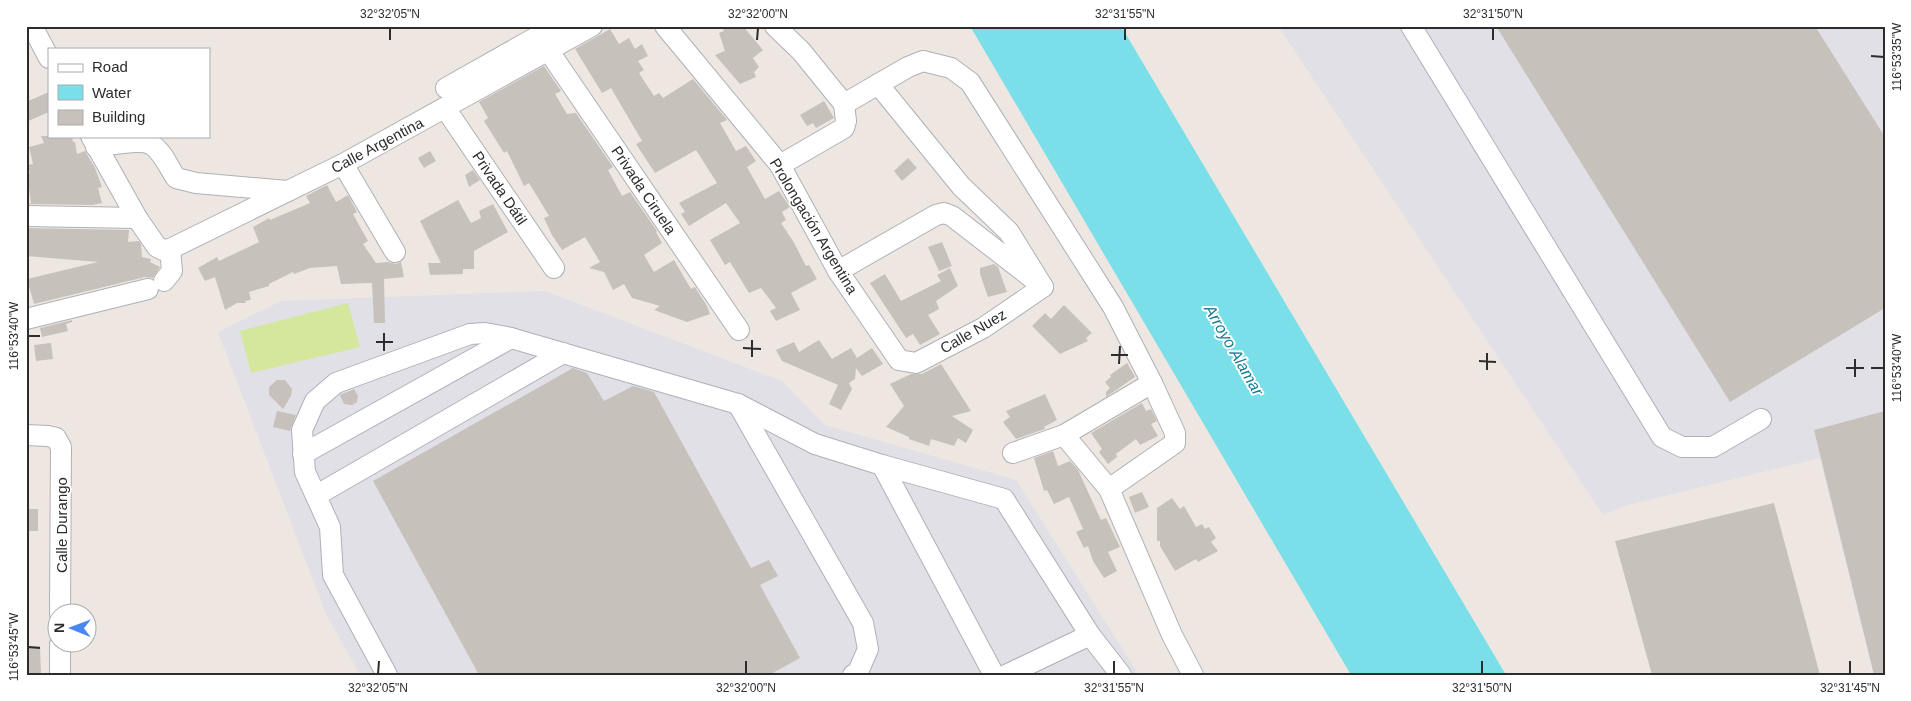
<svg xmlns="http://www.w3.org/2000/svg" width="1911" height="701" viewBox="0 0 1911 701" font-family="Arial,sans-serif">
	<rect width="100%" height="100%" fill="#eee6e1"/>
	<g fill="#e1e0e7">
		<path d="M1278 26H1885V675H1874L1820 458 1628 505 1603 515Z"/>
		<path d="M545 291 782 381 825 425 1016 480 1139 675H360L326 614 218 332 281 301Z"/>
	</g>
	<path fill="#d5e79d" d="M348 303 360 347 251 373 240 331Z"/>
	<path fill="#7adfe9" d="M970 26H1121L1506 675H1351Z"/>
	<g fill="#c7c1bc">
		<path d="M722 26H743L763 50 753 58 759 67 754 72 756 77 740 84 715 55 725 51 719 33 724 31Z"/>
		<path d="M1496 26H1815L1885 137V308L1730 402Z"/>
		<path d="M610 29 619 44 629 38 635 49 642 44 648 56 638 61 644 70 639 73 654 96 659 93 663 98 693 79 727 120 720 123 736 151 746 146 756 161 747 167 765 199 779 191 790 207 782 212 786 220 781 223 793 241 806 266 809 265 817 279 791 293 800 310 776 321 770 311 776 308 761 288 749 293 730 262 725 265 710 240 740 223 726 203 689 226 681 214 685 212 679 203 717 183 696 150 655 173 636 144 642 141 611 88 602 93 575 49Z"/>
		<path d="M544 66 561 91 555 94 567 114 576 113 613 167 608 170 622 196 630 192 657 231 656 232 662 243 644 255 654 272 674 260 691 289 695 287 707 306 710 314 687 322 654 310 660 306 632 298 624 284 613 290 604 272 589 268 600 262 585 237 562 250 552 235 544 218 549 216 529 183 524 186 507 151 504 153 484 121 488 118 479 102Z"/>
		<path d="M49 92V112L26 122V102Z"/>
		<path d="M824 101 834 118 816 128 813 123 807 126 800 115Z"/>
		<path d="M41 136H72L73 142H75L77 154 85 151 95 168 102 187 98 188 102 203 92 205 27 204 31 203 27 173H30L28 165 33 164 29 147 44 143Z"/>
		<path d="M430 151 436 161 424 168 418 158Z"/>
		<path d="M908 158 917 168 902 181 894 171Z"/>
		<path d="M473 170 480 180 469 187 465 175Z"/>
		<path d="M327 185 336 202 348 195 357 212 353 214 368 241 363 244 376 263 388 262 396 264 401 262 404 277 384 279 385 323H374L372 283 341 284 337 266 310 268 294 274 293 272 269 284V286L249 292 251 300 245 301 246 303H237L225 310 215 277 205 281 198 268 217 257 219 261 259 242 253 227 269 218 270 220 310 203 306 196Z"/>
		<path d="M458 200 471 223 481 218 479 211 493 204 508 232 474 251V269H463V274L430 275 428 263H441L420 221Z"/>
		<path d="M26 228 129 230 128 242 139 241 141 244 142 257 151 259 150 262 160 267 153 278 145 277 34 304 27 279 98 262 26 256Z"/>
		<path d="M942 242 952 266 939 271 928 247Z"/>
		<path d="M994 264 998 267 1007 292 988 297 980 274V268Z"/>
		<path d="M950 268 958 286 936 301 939 309 928 315 940 334 920 345 913 334 906 338 870 283 885 274 901 301 941 281 937 275Z"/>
		<path d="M1064 305 1092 333 1086 338 1088 341 1060 354 1032 326 1045 313 1051 319Z"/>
		<path d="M72 320V322L66 324 68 331 42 337 40 328Z"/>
		<path d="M819 340 832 359 851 348 857 358 872 348 883 364 862 376 856 368 855 379 849 383 852 389 841 410 829 404 838 385 782 361 776 350 794 342 799 352Z"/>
		<path d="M51 343 53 359 36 361 34 345Z"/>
		<path d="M1127 363 1135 377 1106 397V392L1110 388 1105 382 1111 377 1110 375Z"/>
		<path d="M941 364 971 411 952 416 973 430 966 443 958 438 954 446 931 439 929 446 909 439V437L886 427 904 406 890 384 911 374H922Z"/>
		<path d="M573 368 587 373 604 401 633 386 654 392 751 568 769 560 778 576 760 585 800 658 769 675H479L373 481Z"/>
		<path d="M277 380H285L292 389 291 396 283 409 269 395V387Z"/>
		<path d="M354 389 358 396 357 402 352 405 344 404 340 395Z"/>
		<path d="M1045 394 1057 420 1044 427 1045 429 1016 439 1003 422 1010 417 1006 411Z"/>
		<path d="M1142 403 1146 411 1151 409 1157 421 1151 424 1158 436 1140 445 1136 439 1116 454 1117 457 1108 464 1099 452 1102 449 1091 433Z"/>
		<path d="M277 411 296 415 290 431 273 427Z"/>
		<path d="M1885 411V675H1874L1814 430Z"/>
		<path d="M1053 451 1058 466 1070 461 1078 470 1101 520 1106 518 1120 547 1108 552 1117 571 1104 578 1093 561 1088 546 1084 548 1076 532 1083 529 1069 497 1054 504 1047 490 1044 491 1034 458Z"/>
		<path d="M1142 492 1149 507 1135 513 1129 497Z"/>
		<path d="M1172 498 1180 509 1184 506 1196 527 1202 524 1205 529 1209 527 1216 538 1211 542 1218 551 1198 562 1196 559 1175 571 1160 546V541H1157V508Z"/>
		<path d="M1774 503 1820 675H1652L1615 541Z"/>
		<rect x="26" y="509" width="12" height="22"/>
		<path d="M26 646H40L41 675H26Z"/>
	</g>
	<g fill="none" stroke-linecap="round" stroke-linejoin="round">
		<defs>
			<g id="minor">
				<path d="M32 26 49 58"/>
				<path d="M665 26 780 165 838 271 899 360 916 363 983 328 1043 287"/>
				<path d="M775 26 801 51 844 104 846 121 844 128 780 165"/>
				<path d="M1411 26 1662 437 1682 447H1713L1761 419"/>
				<path d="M548 50 739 330"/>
				<path d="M878 84 961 186 1009 232 1043 287"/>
				<path d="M446 88 556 26"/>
				<path d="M844 104 908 67 923 61 951 68 970 82 1113 307 1152 383 1175 433V443L1109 489"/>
				<path d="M445 108 554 268"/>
				<path d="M91 136 137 218 157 247 163 250 170 249 343 164 592 26"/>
				<path d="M96 147C110 145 141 138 152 145 163 152 169 168 176 178L196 183 288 191"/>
				<path d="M343 164 395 252"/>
				<path d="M26 216 137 218"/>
				<path d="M838 271 936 215 944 213 952 216 1032 278"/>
				<path d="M164 281 172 271 170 249"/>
				<path d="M26 319 148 289"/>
				<path d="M738 404 863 623 868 649 858 672 853 675"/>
				<path d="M26 435 48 436 56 438 61 447 60 614"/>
				<path d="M1064 435 1109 489 1172 635 1193 675"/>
				<path d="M1013 453 1064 435 1152 383"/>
				<path d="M303 454 511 338"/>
				<path d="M882 465 994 675"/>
				<path d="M317 495 563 353"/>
				<path d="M60 675V644"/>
				<path d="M387 675 333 575 330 527 305 472 302 430 315 401 336 383 470 334 485 333 511 338 738 404 815 444 882 465 1004 499 1090 635"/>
				<path d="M1006 675 1090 635 1121 675"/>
			</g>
		</defs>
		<use href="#minor" stroke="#adb1b8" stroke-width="22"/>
		<use href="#minor" stroke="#fff" stroke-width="20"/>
	</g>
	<path fill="none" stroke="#2d2d2d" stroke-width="2" d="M390 40V28M757 40 758 28M1125 40V28M1493 40V28M1871 56 1884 57M28 336H40M376 342H393M743 348 761 349M384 351V333M1111 355H1128M752 357V340M1479 361 1496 362M1119 364 1120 346M1846 368H1864M1871 368H1884M1487 370V353M1855 377V359M28 647 40 648M378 674 379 661M746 674V661M1114 674V661M1482 674V661M1850 674V661"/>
	<g text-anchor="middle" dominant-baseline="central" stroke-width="4" stroke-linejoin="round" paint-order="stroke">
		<g font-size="15" fill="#2d2d2d" stroke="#fff">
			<text transform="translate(377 145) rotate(-28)">Calle Argentina</text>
			<text transform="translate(500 188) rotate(56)">Privada Dátil</text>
			<text transform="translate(644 190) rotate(56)">Privada Ciruela</text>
			<text transform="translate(814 226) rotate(59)">Prolongación Argentina</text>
			<text transform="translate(973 331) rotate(-30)">Calle Nuez</text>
			<text transform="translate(61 525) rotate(-90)">Calle Durango</text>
		</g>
		<g font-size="16" font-style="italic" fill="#157d92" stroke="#fff">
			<text transform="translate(1234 350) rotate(60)">Arroyo Alamar</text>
		</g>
	</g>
	<rect width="1911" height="701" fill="none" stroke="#ffffff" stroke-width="55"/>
	<rect x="48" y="48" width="162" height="90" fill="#ffffff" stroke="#ababab"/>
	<rect x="58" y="64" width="25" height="8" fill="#ffffff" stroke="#ababab"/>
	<text x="92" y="72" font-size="15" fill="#2d2d2d">Road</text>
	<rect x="58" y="85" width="25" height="15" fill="#7adfe9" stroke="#ababab"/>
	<text x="92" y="98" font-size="15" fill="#2d2d2d">Water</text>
	<rect x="58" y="110" width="25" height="15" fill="#c7c1bc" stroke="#ababab"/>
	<text x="92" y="122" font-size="15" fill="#2d2d2d">Building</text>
	<g transform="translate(72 628) rotate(271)"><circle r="24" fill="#ffffff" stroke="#ababab"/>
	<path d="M0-4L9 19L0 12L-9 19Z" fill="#4a87f1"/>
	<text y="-8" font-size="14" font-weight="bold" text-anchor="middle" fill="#2d2d2d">N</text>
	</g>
	<rect x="28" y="28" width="1856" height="646" fill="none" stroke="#2d2d2d" stroke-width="2"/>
	<g font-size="12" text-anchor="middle" fill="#2d2d2d">
		<text x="390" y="18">32°32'05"N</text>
		<text x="758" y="18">32°32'00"N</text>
		<text x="1125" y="18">32°31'55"N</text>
		<text x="1493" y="18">32°31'50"N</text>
		<text transform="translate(1897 57) rotate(-90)" y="4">116°53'35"W</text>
		<text transform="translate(14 336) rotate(-90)" y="4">116°53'40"W</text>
		<text transform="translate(1897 368) rotate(-90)" y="4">116°53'40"W</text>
		<text transform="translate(14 647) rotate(-90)" y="4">116°53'45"W</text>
		<text x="378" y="692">32°32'05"N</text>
		<text x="746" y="692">32°32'00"N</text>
		<text x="1114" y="692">32°31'55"N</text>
		<text x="1482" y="692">32°31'50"N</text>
		<text x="1850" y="692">32°31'45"N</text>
	</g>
</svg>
